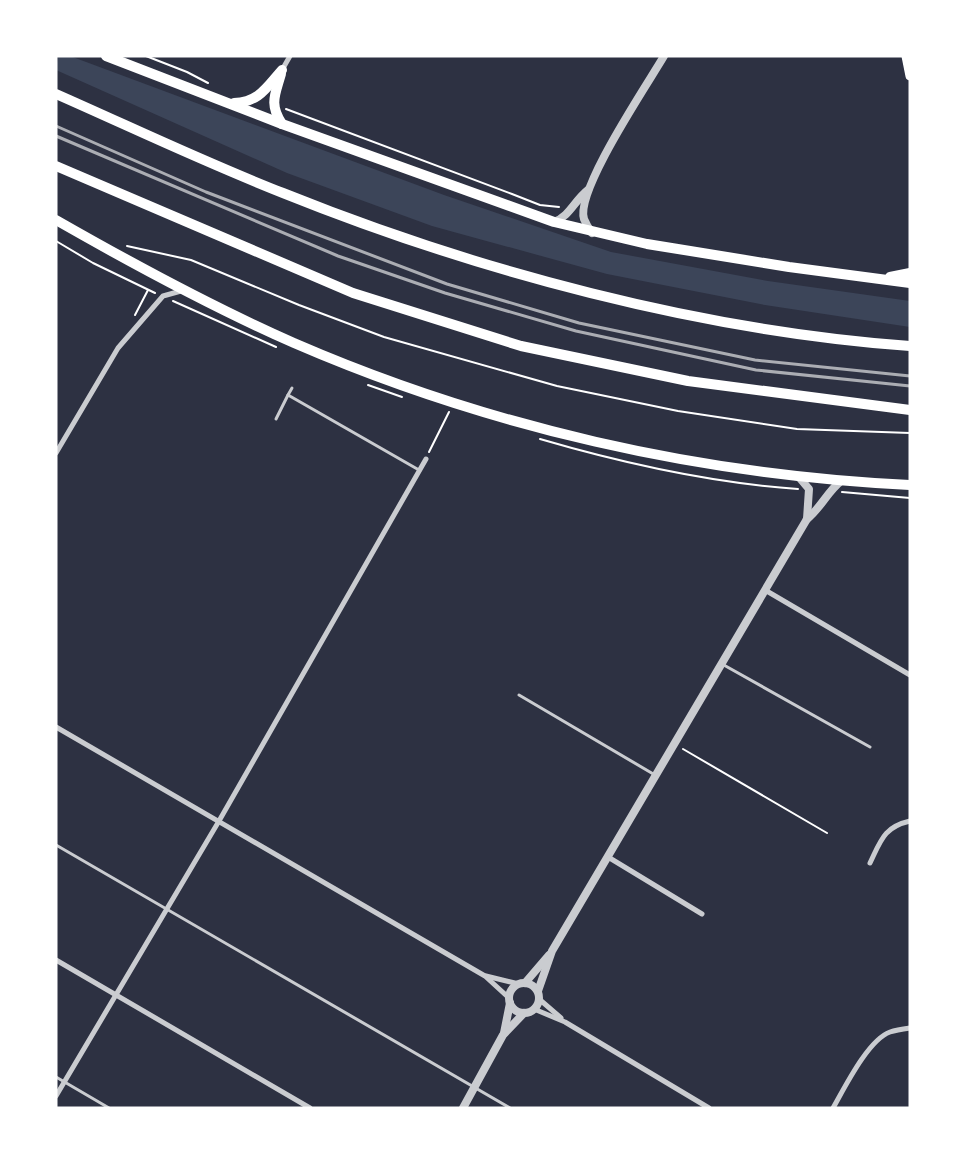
<svg xmlns="http://www.w3.org/2000/svg" width="966" height="1164" viewBox="0 0 966 1164" font-family="'Exo 2',sans-serif">
	<rect width="100%" height="100%" fill="#2d3142"/>
	<path fill="#3c4559" d="M58 56H70L444 195 611 252 768 281 910 301V327L765 305 607 274 432 226 287 173 56 70Z"/>
	<g fill="none" stroke-linecap="round" stroke-linejoin="round">
		<g stroke="#fff" stroke-width="2">
			<path d="M146 56 187 72 208 83"/>
			<path d="M286 109 512 194 540 205 559 207"/>
			<path d="M56 241 93 263 155 293"/>
			<path d="M127 246 191 260 299 305 384 337 557 386 678 411 797 429 910 433"/>
			<path d="M173 301 276 347"/>
			<path d="M135 315 148 290"/>
			<path d="M368 385 402 397"/>
			<path d="M540 439C622 463 713 483 798 489"/>
			<path d="M429 452 449 412"/>
			<path d="M842 492 910 498"/>
			<path d="M683 749 827 833"/>
		</g>
		<g stroke="#caccd0" stroke-width="3">
			<path d="M292 388 288 395 419 470"/>
			<path d="M276 419 288 395"/>
			<path d="M722 664 870 747"/>
			<path d="M519 695 655 775"/>
			<path d="M56 845 510 1108"/>
			<path d="M56 1077 109 1108"/>
		</g>
		<g stroke="#caccd0" stroke-width="5">
			<path d="M282 70 290 56"/>
			<path d="M56 453 118 348 163 296 181 291"/>
			<path d="M765 590 910 675"/>
			<path d="M56 727 485 976 509 998"/>
			<path d="M608 857 702 914"/>
			<path d="M870 863C881 840 884 827 910 821"/>
			<path d="M56 960 310 1108"/>
			<path d="M486 976 519 984"/>
			<path d="M539 999 561 1018"/>
			<path d="M534 1009 565 1022 709 1108"/>
			<path d="M56 1096 219 821 426 459"/>
			<path d="M833 1108C845 1087 868 1040 890 1032 896 1030 903 1029 910 1028"/>
		</g>
		<g stroke="#caccd0" stroke-width="8">
			<path d="M554 222C570 216 574 201 588 190"/>
			<path d="M592 233C589 229 586 224 584 219 575 191 647 85 664 56"/>
			<path d="M807 519C821 508 827 492 841 481"/>
			<path d="M525 983 549 955"/>
			<circle cx="524" cy="998" r="15"/>
			<path d="M538 991 552 951 807 519 809 489 798 476"/>
			<path d="M504 1033 510 1003"/>
			<path d="M463 1108 503 1035 524 1013"/>
		</g>
		<path stroke="#fff" stroke-width="9" d="M906 56 910 76"/>
		<g stroke="#fff" stroke-width="10">
			<path d="M106 56 282 124 554 222 647 244 789 267 910 283"/>
			<path d="M281 74C275 95 269 104 282 124"/>
			<path d="M56 94C131 127 206 163 283 193 477 271 701 331 910 346"/>
			<path d="M234 103C259 102 266 88 282 70"/>
			<path d="M56 166 353 293 521 346 688 381 910 410"/>
			<path d="M56 220C133 264 212 307 294 343 488 427 699 475 910 485"/>
			<path d="M890 277 910 273"/>
		</g>
		<g stroke="#abadb3" stroke-width="3">
			<path d="M56 126 206 192 447 284 579 323 755 360 910 376"/>
			<path d="M56 136 338 256 445 293 576 331 756 370 910 386"/>
		</g>
	</g>
	<rect width="966" height="1164" fill="none" stroke="#ffffff" stroke-width="115"/>
</svg>
